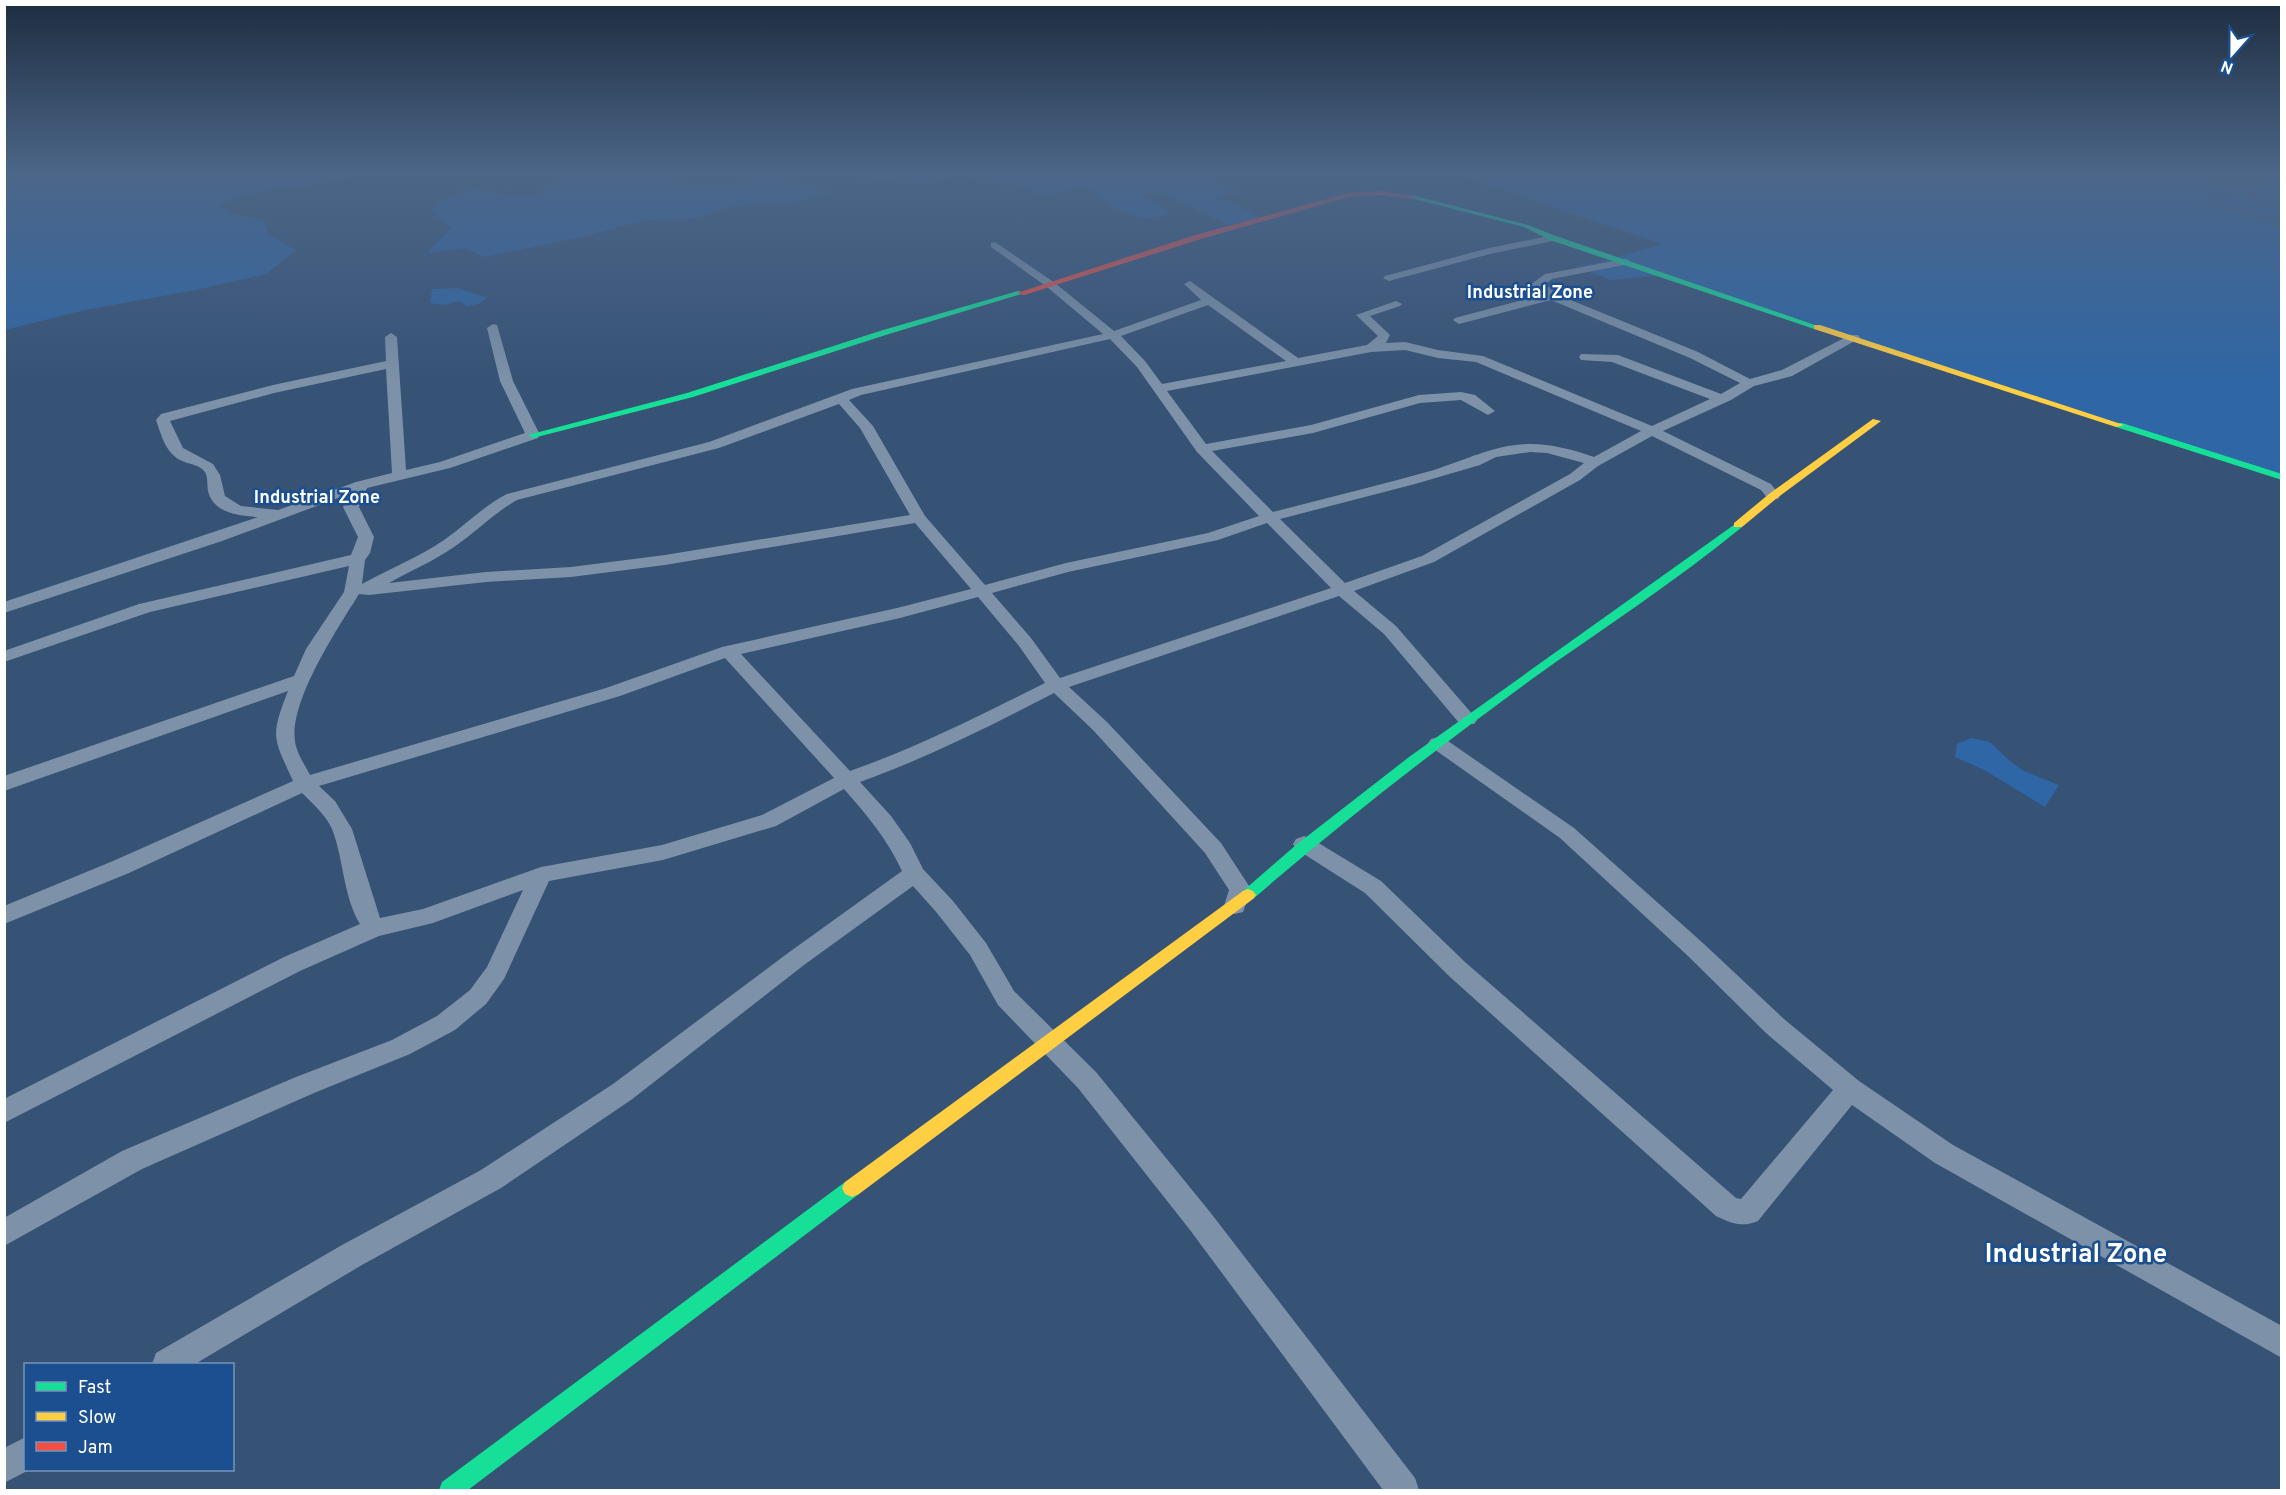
<svg xmlns="http://www.w3.org/2000/svg" width="2286" height="1495" viewBox="0 0 2286 1495" font-family="Overpass,sans-serif">
	<rect width="100%" height="100%" fill="#365274"/>
	<g fill="#2f66a5">
		<path d="M5 173H387L243 195 219 206 236 215 263 220 269 235 296 250 266 274 196 290 85 310 5 330Z"/>
		<path d="M577 173H672L686 182 733 183 769 174 799 180 828 193 792 203 733 206 691 219 645 220 586 236 483 257 466 248 427 253 451 228 431 211 444 198 478 187 500 194 533 197 552 183Z"/>
		<path d="M848 173H1227L1209 177 1239 192 1219 197 1260 217 1230 225 1157 192 1143 196 1172 213 1144 219 1112 208 1087 187 1037 196 1025 185 984 183 963 176 921 184 891 181 855 182Z"/>
		<path d="M1453 173H2202L2245 193 2249 198 2260 203 2256 207H2281V477L1664 275 1611 280 1576 267 1611 260 1609 259 1662 244Z"/>
		<path d="M2230 173 2281 174V203L2278 200 2281 197 2269 198 2251 193 2247 184 2254 182Z"/>
		<path d="M458 288 487 298 479 304 467 306 459 301 444 305 430 303 432 289Z"/>
		<path d="M1971 738 1990 742 2010 761 2024 771 2059 785 2045 807 1984 770 1955 757 1957 744Z"/>
	</g>
	<path fill="#3b618d" d="M2202 173H2230L2257 183 2248 184 2252 189 2251 193 2269 198 2281 197 2278 200 2281 203V207L2255 208 2259 203 2249 198 2245 193 2207 180Z"/>
	<g fill="none" stroke-linecap="round" stroke-linejoin="round">
		<path fill="#3b618d" fill-rule="evenodd" d="M2260 173H2282V177L2243 187 2223 200 2282 219V229L2205 204 2202 201 2233 181Z"/>
		<g fill="#7d92a8" fill-rule="evenodd">
			<path d="M1553 235 1558 238 1557 240 1490 254 1389 281 1383 278 1385 276 1489 248Z"/>
			<path d="M995 242 1055 283 1114 331 1201 300 1184 284 1190 281 1298 358 1367 345 1378 336 1356 315 1396 301 1402 304 1400 306 1370 316 1390 335 1386 343 1405 342 1438 350 1483 356 1652 426 1710 399 1612 362 1581 360 1579 357 1581 354 1618 355 1721 394 1740 383 1690 358 1551 300 1459 324 1453 320 1455 318 1545 294 1530 285 1545 274 1625 259 1629 260V264L1552 279 1544 285 1553 289 1556 294 1698 352 1750 379 1782 370 1850 335H1858L1860 338 1792 376 1754 386 1731 400 1663 431 1771 484 1780 496 1778 499H1768L1761 490 1652 436 1598 466 1580 480 1434 562 1354 591 1396 626 1474 716 1477 720 1474 724H1460L1384 634 1339 596 1069 687 1107 722 1221 843 1251 889 1243 912 1235 914 1227 912 1224 906 1229 890 1205 853 1093 730 1054 693C990 726 927 758 860 782L891 816 910 843 923 869 953 901 986 943 1014 991 1096 1072 1210 1212 1415 1478 1419 1490H1383L1190 1230 1078 1088 998 1005 970 955 937 913 913 886 804 965 631 1100 501 1188 362 1265 195 1364H152L156 1353 342 1245 481 1170 613 1084 788 953 902 871C887 839 867 815 844 789L776 826 663 860 549 881 504 979 486 1004 455 1030 410 1054 314 1093 142 1169 4 1246V1218L122 1151 296 1077 392 1040 437 1016 470 990 487 967 523 890 433 923 379 936 300 971 4 1123V1099L284 957 360 924C343 896 344 860 332 829 325 814 313 804 302 793L129 873 4 924V906L113 861 293 781C273 737 270 737 288 691L4 791V776L294 676 306 649 344 592 349 566 150 612 4 662V651L139 604 351 555 358 537 343 507 349 494 222 541 4 613V602L258 517C239 516 213 513 208 491 207 485 208 477 205 472 199 464 187 464 180 460 165 452 161 434 156 420L161 414 273 385 386 361 385 337 391 333 397 337 406 470 440 462 525 433 500 381 487 328 493 324 497 325 513 381 540 435 538 438 450 468 367 488 359 507 374 537 370 553 365 560 362 584C389 569 419 557 444 540 466 525 483 506 507 494L709 442 852 389 1103 334 1047 287 991 247V243ZM1208 305 1286 361 1162 384 1145 361 1121 336ZM1110 339 1137 367 1197 452 1259 516 1208 533 1066 563 985 585 925 516 873 426 849 400 861 395ZM1405 350 1438 358 1476 362 1641 431 1594 457C1575 450 1551 444 1531 444 1496 444 1466 460 1434 470 1380 485 1326 498 1273 512L1212 451 1313 433 1420 403 1461 400 1488 415 1495 411 1475 395 1461 392 1419 395 1311 425 1206 444 1167 391 1371 352ZM386 369 392 473 356 482 278 510 241 506 225 496 220 475 213 464 183 448 170 421 274 393ZM839 404 860 428 910 515 665 555 571 567 486 572 389 583C410 571 434 561 454 547 476 532 494 513 517 500L719 448ZM1530 452 1547 453 1584 463 1570 474 1422 556 1345 583 1280 519 1415 484 1480 465 1496 457ZM915 523 971 589 897 608 722 647 606 688 310 775C305 765 296 752 295 741 289 701 338 628 359 594L369 595 486 582 571 577 665 565ZM1267 523 1331 588 1060 678 1031 638 992 593 1068 572 1218 540ZM978 597 1019 646 1045 683C981 715 918 747 850 771L741 654 900 618ZM725 658 834 778 762 815 662 845 541 867 423 909 380 918 352 829 335 801 319 786 620 696Z"/>
			<path d="M1438 737 1445 739 1574 828 1704 944 1784 1019 1859 1081 1953 1145 2282 1326V1358L1935 1163 1852 1105 1758 1221C1742 1228 1731 1223 1716 1216L1449 976 1365 893 1296 849 1293 844 1296 839 1304 836 1312 839 1381 881 1465 962 1736 1198 1741 1199 1833 1090 1766 1033 1688 956 1560 838 1431 747 1428 743 1431 739Z"/>
			<path d="M26 1437V1470H29L4 1483V1448Z"/>
		</g>
		<g fill="#16e098" fill-rule="evenodd">
			<path d="M1412 195 1528 225 1556 236 1821 327 1814 329 1550 240 1524 227 1410 198Z"/>
			<path d="M1018 291 1025 293 889 334 693 397 533 438 528 435 687 393 883 330Z"/>
			<path d="M2116 423H2122L2282 474V480L2116 427Z"/>
			<path d="M1738 522 1742 523V527C1675 582 1602 629 1532 679 1436 749 1343 821 1253 899H1243L1240 895 1243 891 1296 845 1409 757Z"/>
			<path d="M852 1179 859 1182 862 1188 859 1194 468 1490H439L442 1482 845 1182Z"/>
		</g>
		<g fill="#ffcf43" fill-rule="evenodd">
			<path d="M1814 325H1820L2124 425 2116 427 1814 329Z"/>
			<path d="M1873 419 1881 421 1777 498 1742 527H1734V523L1769 494Z"/>
			<path d="M1248 889 1253 891 1256 895 1253 899 859 1194 852 1197 845 1194 842 1188 845 1182 1243 891Z"/>
		</g>
		<path fill="#f24e42" fill-rule="evenodd" d="M1380 191 1415 197 1412 199 1380 195 1349 197 1201 239 1024 295 1017 293 1195 235 1349 193Z"/>
	</g>
	<linearGradient id="sky" x2="0" y2="1"><stop stop-color="#1e2d40"/><stop offset="0.45" stop-color="#4c6688"/><stop offset="1" stop-color="#4c6688" stop-opacity="0"/></linearGradient>
	<rect width="2286" height="383" fill="url(#sky)"/>
	<g text-anchor="middle" dominant-baseline="central" stroke-width="5" stroke-linejoin="round" paint-order="stroke">
		<g font-size="18" font-weight="bold" fill="#fff" stroke="#1b4f8f">
			<text x="1530" y="293">Industrial Zone</text>
			<text x="317" y="498">Industrial Zone</text>
		</g>
		<g font-size="26" font-weight="bold" fill="#fff" stroke="#1b4f8f">
			<text x="2076" y="1255">Industrial Zone</text>
		</g>
	</g>
	<rect width="2286" height="1495" fill="none" stroke="#ffffff" stroke-width="12"/>
	<rect x="24" y="1363" width="210" height="108" fill="#1b4f8f" stroke="#7695bc" stroke-width="1.5"/>
	<rect x="36" y="1382" width="30" height="9" fill="#16e098" stroke="#7695bc" stroke-width="1.5"/>
	<text x="78" y="1393" font-size="18" fill="#ffffff">Fast</text>
	<rect x="36" y="1412" width="30" height="9" fill="#ffcf43" stroke="#7695bc" stroke-width="1.5"/>
	<text x="78" y="1423" font-size="18" fill="#ffffff">Slow</text>
	<rect x="36" y="1442" width="30" height="9" fill="#f24e42" stroke="#7695bc" stroke-width="1.5"/>
	<text x="78" y="1453" font-size="18" fill="#ffffff">Jam</text>
	<g transform="translate(2232 54) rotate(201)" stroke="#1b4f8f" stroke-width="4.5" paint-order="stroke">
	<path d="M0-4.5L10 22L0 15L-10 22Z" fill="#ffffff"/>
	<text y="-9" font-size="16" font-weight="bold" text-anchor="middle" fill="#ffffff">N</text>
	</g>
</svg>
